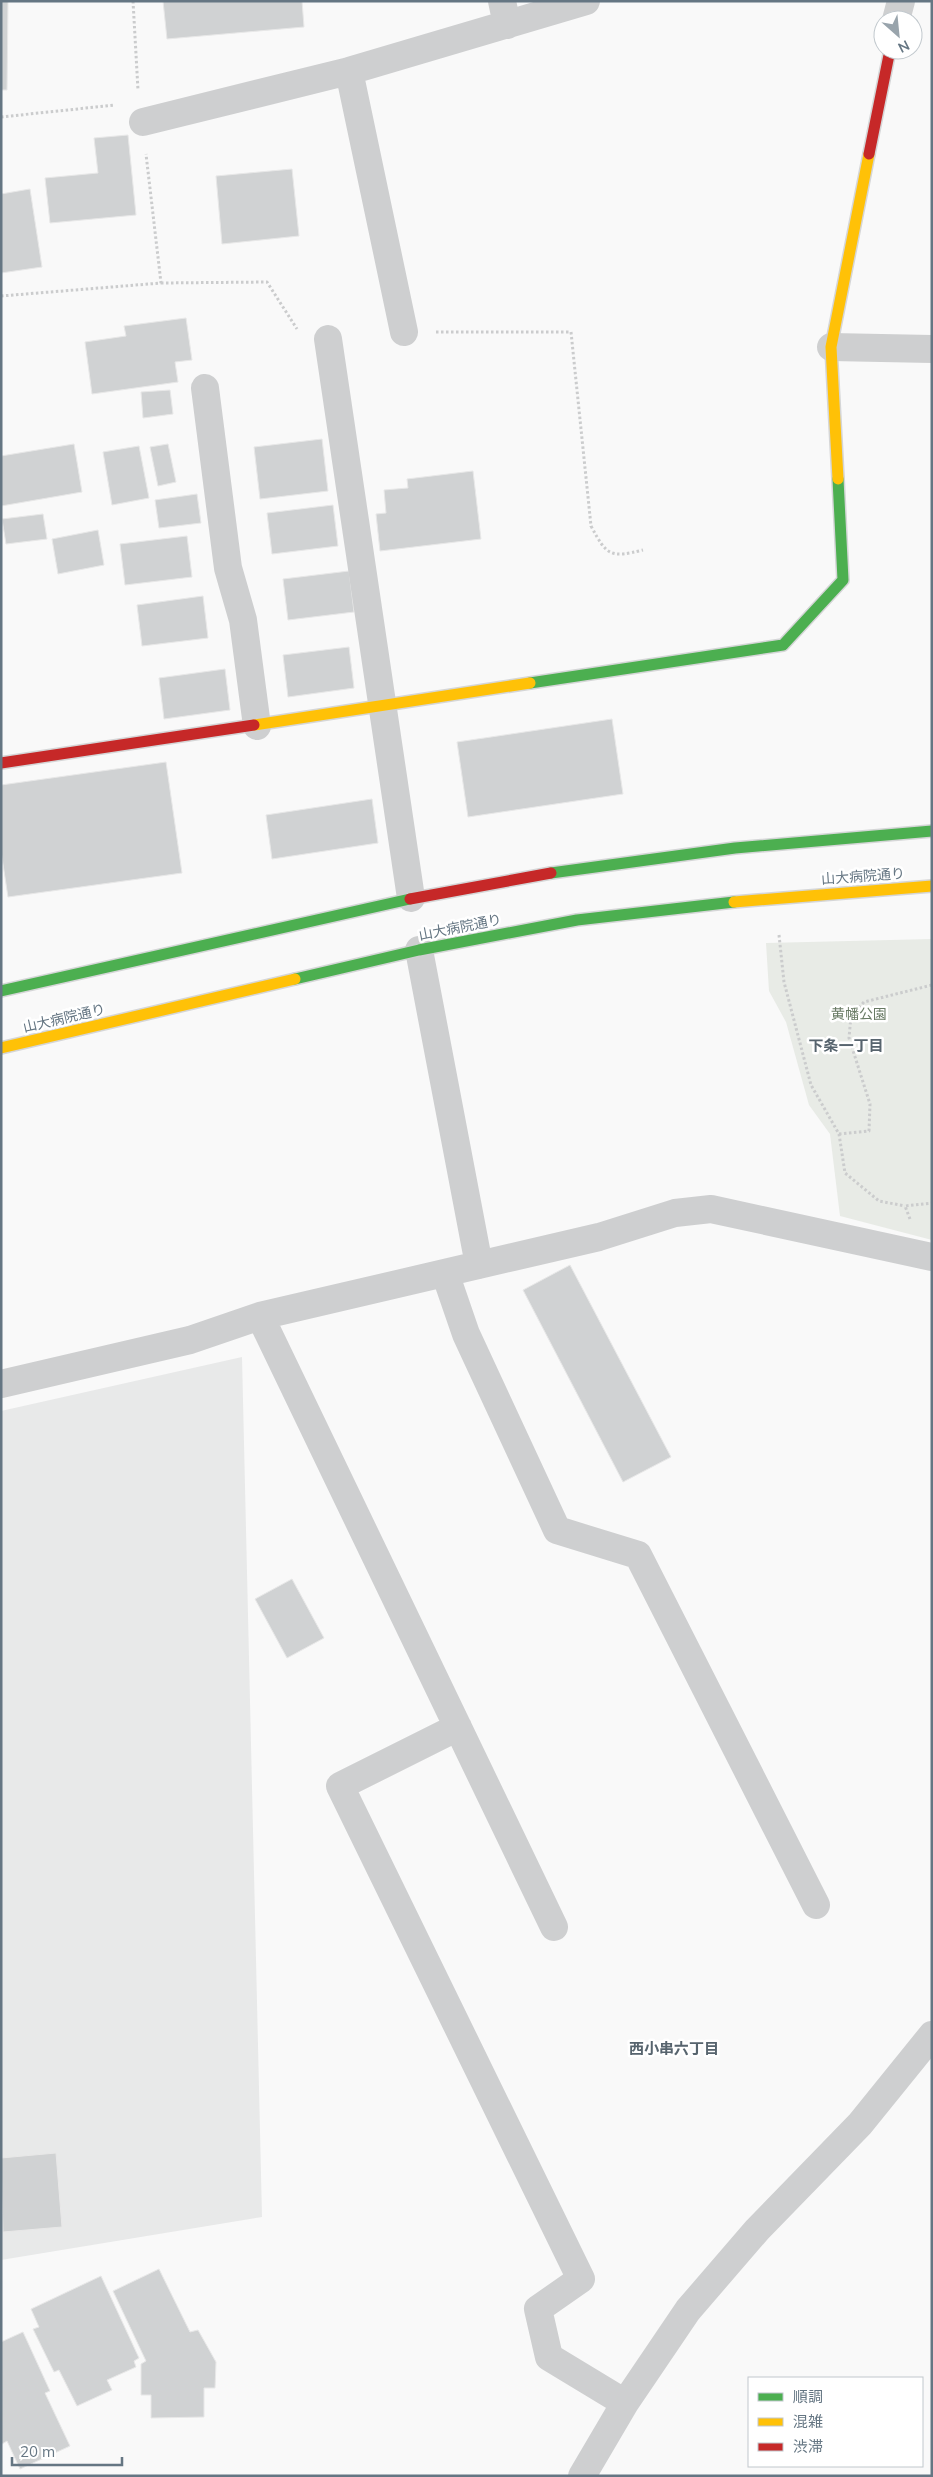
<svg xmlns="http://www.w3.org/2000/svg" width="933" height="2477" viewBox="0 0 933 2477" font-family="Mulish,'Noto Sans JP',sans-serif">
<style>
.built{fill:#e8e9e9}
.green{fill:#e8ebe6}
.building{fill:#d0d2d3;stroke:#e8e8e8}
.lines{fill:none;stroke-linecap:round;stroke-linejoin:round}
.fast-casing{stroke:#d5d6d7;stroke-width:14}
.slow-casing{stroke:#d5d6d7;stroke-width:14}
.jam-casing{stroke:#d5d6d7;stroke-width:14}
.path{stroke:#cbcccd;stroke-width:3;stroke-dasharray:2.5 2.5;stroke-linecap:butt}
.street{stroke:#cecfd0;stroke-width:28}
.fast{stroke:#4caf50;stroke-width:11}
.slow{stroke:#ffc107;stroke-width:11}
.jam{stroke:#c62828;stroke-width:11}
.labels{text-anchor:middle;stroke-width:5;stroke-linejoin:round;paint-order:stroke}
.street-label{font-size:14px;fill:#657683;stroke:#fff}
.park-label{font-size:14px;fill:#687a64;stroke:#fff}
.neighbourhood-label{font-size:15px;font-weight:bold;fill:#57646e;stroke:#fff}
</style>
<rect width="100%" height="100%" fill="#f9f9f9"/>
<path class="built" d="M242,1357L262,2217L1,2260V1411Z"/>
<path class="green" d="M932,939V1240L840,1216L830,1134L809,1105L786,1022L769,991L766,943Z"/>
<path class="building" d="M1,1H8L7,90H1Z
M163,1H302L304,27L167,39Z
M128,135L136,215L50,223L45,178L98,173L94,138Z
M292,169L299,236L222,244L216,176Z
M30,189L42,267L1,273V194Z
M186,318L192,360L175,362L178,382L92,394L85,342L126,336L124,326Z
M170,390L173,414L143,418L141,392Z
M322,439L328,491L260,499L254,447Z
M74,444L82,492L1,506V456Z
M168,444L176,482L158,486L150,447Z
M139,446L149,498L112,505L103,452Z
M473,471L481,539L380,551L376,514L386,513L384,490L408,488L407,479Z
M197,494L201,523L159,528L155,500Z
M333,505L338,546L272,554L267,513Z
M43,514L47,539L6,544L2,519Z
M98,530L104,565L58,574L52,539Z
M187,536L192,577L125,585L120,544Z
M349,571L354,612L288,620L283,579Z
M203,596L208,638L142,646L137,605Z
M349,647L354,688L288,697L283,655Z
M225,669L230,710L164,719L159,678Z
M612,719L623,794L468,817L457,742Z
M166,762L182,873L8,897L1,851V785Z
M372,799L378,843L272,859L266,815Z
M570,1265L671,1457L623,1482L523,1290Z
M292,1579L324,1638L287,1658L255,1599Z
M56,2153L62,2227L3,2232L1,2158Z
M159,2269L190,2332L198,2330L216,2362L215,2388H204V2417L151,2418V2395H141V2364L146,2361L113,2291Z
M101,2276L139,2358L134,2361L136,2367L107,2380L112,2390L77,2406L59,2370L54,2372L33,2329L39,2327L31,2309Z
M23,2332L50,2391L45,2393L70,2446L20,2469L7,2441L2,2444L1,2442V2342Z"/>
<g class="lines">
<g class="fast-casing">
<path id="fast" d="M530,683L783,645L843,580L838,479
M551,873L735,848L932,831
M295,979L419,950L577,920L734,902
M1,991L410,899"/>
</g>
<g class="slow-casing">
<path id="slow" d="M838,479L831,347L869,154
M254,725L530,683
M734,902L932,886
M1,1048L295,979"/>
</g>
<g class="jam-casing">
<path id="jam" d="M869,154L890,50
M1,763L254,725
M410,899L551,873"/>
</g>
<path class="path" d="M133,1L138,90
M1,117L115,105
M161,283L267,282L297,329
M1,296L161,283L146,154
M436,332H571L591,526C607,556 610,558 643,550
M779,935L784,982L811,1085L839,1134L845,1173L879,1201L905,1206
M839,1134L869,1131L870,1104L849,1038L851,1016L864,1002L932,985
M910,1219L905,1206L932,1203"/>
<path class="street" d="M502,1L507,25
M896,20L901,1
M349,71L404,332
M143,122L349,71L586,1
M328,339L411,898
M831,347L932,349
M205,388L228,568L243,620L257,726
M419,950L479,1265
M445,1273L466,1334L557,1530L638,1555L816,1905
M260,1316L554,1927
M1,1384L190,1340L260,1316L599,1237L675,1213L711,1209L932,1257
M458,1727L340,1786L581,2279L538,2309L549,2357L625,2403
M582,2476L625,2403L688,2310L757,2230L860,2124L932,2035"/>
<use href="#fast" class="fast"/>
<use href="#slow" class="slow"/>
<use href="#jam" class="jam"/>
</g>
<g class="labels">
<g class="street-label">
<text transform="translate(863 876) rotate(-4)" y="5">山大病院通り</text>
<text transform="translate(460 927) rotate(-11)" y="5">山大病院通り</text>
<text transform="translate(64 1018) rotate(-13)" y="5">山大病院通り</text>
</g>
<g class="park-label">
<text x="859" y="1019">黄幡公園</text>
</g>
<g class="neighbourhood-label">
<text x="846" y="1051">下条一丁目</text>
<text x="674" y="2054">西小串六丁目</text>
</g>
</g>
<rect width="933" height="2477" fill="none" stroke="#657683" stroke-width="5"/>
<rect x="748" y="2377" width="175" height="90" fill="#ffffff" stroke="#c1c8cd"/>
<rect x="758" y="2393" width="25" height="8" fill="#4caf50" stroke="#c1c8cd"/>
<text x="793" y="2402" font-size="15" fill="#657683">順調</text>
<rect x="758" y="2418" width="25" height="8" fill="#ffc107" stroke="#c1c8cd"/>
<text x="793" y="2427" font-size="15" fill="#657683">混雑</text>
<rect x="758" y="2443" width="25" height="8" fill="#c62828" stroke="#c1c8cd"/>
<text x="793" y="2452" font-size="15" fill="#657683">渋滞</text>
<g transform="translate(898 35) rotate(153)"><circle r="24" fill="#ffffff" stroke="#c1c8cd"/>
<path d="M0-4L9 19L0 12L-9 19Z" fill="#99a4ac"/>
<text y="-8" font-size="14" font-weight="bold" text-anchor="middle" fill="#657683">N</text>
</g>
<path d="M12 2457v8h110v-8" fill="none" stroke="#657683" stroke-width="2.5"/>
<text x="20" y="2457" font-size="15" fill="#657683" stroke="#ffffff" stroke-width="4" paint-order="stroke">20 m</text>
</svg>
